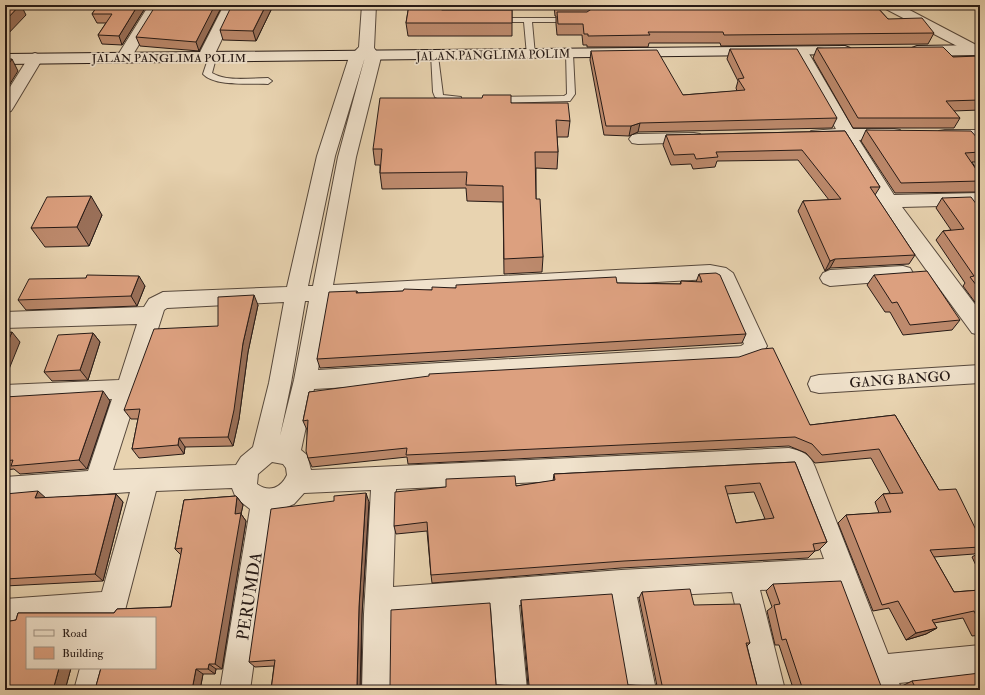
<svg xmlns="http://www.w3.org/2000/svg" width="985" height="695" viewBox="0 0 985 695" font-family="'IM FELL Double Pica',serif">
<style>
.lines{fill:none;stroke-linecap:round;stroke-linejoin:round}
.service-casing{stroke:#56483c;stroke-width:2}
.minor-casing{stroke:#56483c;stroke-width:2}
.secondary-casing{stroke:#261a16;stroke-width:2}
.service{fill:#f0e2cc;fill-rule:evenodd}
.minor{fill:#f0e2cc;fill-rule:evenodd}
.secondary{fill:#f0e2cc;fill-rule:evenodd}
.wall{fill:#bd8a6d;stroke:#261a16;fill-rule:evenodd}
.shaded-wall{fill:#9a7059;stroke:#261a16}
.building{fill:#dca07f;stroke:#261a16;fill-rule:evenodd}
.labels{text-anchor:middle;stroke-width:3.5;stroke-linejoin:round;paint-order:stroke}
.far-street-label{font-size:12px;fill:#261a16;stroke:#f0e2cc}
.street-label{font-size:14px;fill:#261a16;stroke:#f0e2cc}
.near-street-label{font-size:17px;fill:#261a16;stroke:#f0e2cc}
</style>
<rect width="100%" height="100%" fill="#e8d3b0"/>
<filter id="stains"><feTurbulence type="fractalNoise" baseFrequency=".005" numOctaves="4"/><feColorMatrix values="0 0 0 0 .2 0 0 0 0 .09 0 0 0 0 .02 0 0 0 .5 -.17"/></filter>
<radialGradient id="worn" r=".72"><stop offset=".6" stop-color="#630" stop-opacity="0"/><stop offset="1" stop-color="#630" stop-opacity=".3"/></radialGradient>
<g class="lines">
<g class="service-casing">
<path id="service" d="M493,18H572L576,20L572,22H532L535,55L531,57L527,55L524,22H496L492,20Z
M566,52H569L573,54L575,94L570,101L495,103L491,100L495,97L564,96L567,94Z
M431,54H437L438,56L443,95L461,97V101L446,102L435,97L433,92Z
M209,56H215L216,58L212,73C227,82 250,78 268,78L272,81L268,84C251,83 215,87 203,74Z"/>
</g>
<g class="minor-casing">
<path id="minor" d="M149,5H163L129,61H119L116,58Z
M224,5H238L213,58L210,61H200L197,58Z
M362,5H376L374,48L381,57L356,157L333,285L710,265L726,268L733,273L767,346C760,359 748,363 734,365L314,389L301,450L307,455L311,470L789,448C802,451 810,454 815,467L888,654L980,645V675L899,683L902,690H872L834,586L760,590L785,690H755L732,592L637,597L656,690H626L610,599L519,605L527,690H497L491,608L392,615V690H362L364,614L371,490L304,493L294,504L275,512L250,690H220L250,509L236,498L232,488L156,491L123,618H27V625L5,627V599L102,592L130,492L5,501V477L88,471L112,399L5,405V385L119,380L137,324L5,328V312L144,307L149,299L163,292L287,287L317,156L349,57L359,47ZM365,57L338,157L313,286H308L335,156ZM710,279L718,283L744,344L741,346L318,370L330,300ZM305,301H309L294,380L280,436L291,383ZM284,302L269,383L253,447L241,457L236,465L113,470L164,310L167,308ZM272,462L283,464L286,468L287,475C281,488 269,493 257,484L258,474ZM789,470L793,474L824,559L621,570L393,587L396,489Z
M882,5H900L980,47V58L884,8Z
M800,47L805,49L808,52L853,129H894L900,130L903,134L900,138L859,140L894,195L980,193V205L902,207L980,311V335L972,333C926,270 880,208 842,140L811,139L808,135L811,131L836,129L792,52L795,49Z
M35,53L40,55L43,58L13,108L11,111L5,113V95L30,55Z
M945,130H980V140L939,139L936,135L939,131Z
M694,133L700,134L703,138L700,142L638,144L632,143L629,139L632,135L638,134Z
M903,266L910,268L913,273L910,278L903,280L830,286L823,283L820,278L823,273L830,270Z
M980,365V383L819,393L811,391L808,384L811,377L819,375Z
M80,668H110L104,690H74Z"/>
</g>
<g class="secondary-casing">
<path id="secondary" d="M980,45V55L917,56L912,54L909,51L912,48L917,46Z
M845,46L850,48L853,51L850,54L5,64V54Z"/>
</g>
<use href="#service" class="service"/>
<use href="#minor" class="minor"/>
<use href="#secondary" class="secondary"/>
</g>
<path class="wall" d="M95,5H147L122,45L102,44L98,35L106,23H97L92,14L96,8Z
M319,5H359V6Z
M409,5H512V36H408L406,23Z
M554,5H875L888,19L934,33L928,44L721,46L720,43H649L648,47H587V45H583L582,35H557L556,24V16H555Z
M221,8L199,51L140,46L136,37Z
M271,10L256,41L223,40L220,30Z
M817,48L953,57H980V110L953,111L960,118L954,128H853L813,58Z
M730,49L837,118L832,128L638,132L629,136L604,135L590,60L591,51L683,95L737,91L736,88L738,81L727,59Z
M511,103L570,121L568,137H557L558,152L557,169L536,168V199L543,257L542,272L504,274L503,202L467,201L466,188L382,189L380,173V165H375L373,149Z
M866,130L980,141V162H972L980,175V187L977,192L895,193L861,141Z
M845,131L880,187L875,195L915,255L909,264L830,268L825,271L798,211L803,201L829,200L798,160L717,161L715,167L693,169L691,164L671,165L663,145L666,135Z
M942,198L980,209V309L963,286L965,283L936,240L943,231L951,230L936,208Z
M102,215L89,246L45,247L31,228Z
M699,274L746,334L742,343L320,368L317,359L357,291L358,293L432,290L456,288L617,283L680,284L681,281L696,282Z
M874,275L960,320L952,330L903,335L890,312H885L867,285Z
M86,278L145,286L137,306L26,310L18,300Z
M258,305L248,352L239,419L233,446L185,447L184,454L139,458L132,449L138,419H131L124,410L218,326Z
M93,333L100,342L88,380L52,381L44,372Z
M309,392L810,425L895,415L939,490L980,538V550L974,554L934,557L954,592L980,590V635L972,636L963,618L934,623L937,628L926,634L906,640L889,608L873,611L838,523L846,515L879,513L875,502L883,494L890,493L871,458L815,463L806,453L789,446L408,464L407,457L312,467L308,458L307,430L303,421Z
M5,397L110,401L87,469L20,474L14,469L5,470Z
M795,462L827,542L819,550L815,551L808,558L621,568L432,583L431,575L427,531L396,534L394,526L516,486L553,481L554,474ZM754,492L765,519L736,523L727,494Z
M5,494L45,498L116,494L123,502L103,581L5,586Z
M236,496L237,497L243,505L241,514L246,521L222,669H216L215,674H203L200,690H90L91,687L96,686L101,668H155V618H27V668H75H71L65,690H5V622L16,620L18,613H114L117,609L171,607L181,555L175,549L184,500Z
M369,502L362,614L361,687L496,685L528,686L521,606V600L628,685L657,686L639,598L642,592L694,605L750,643L747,646L758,690H271L274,666L255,667L249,662Z
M980,552V574L972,557Z
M773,584L881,686H902L912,681L980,690L793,688L779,645H775L767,611L772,607L766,591Z"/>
<path class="shaded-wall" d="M20,5H21L26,15L5,37V21Z
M138,5H147L122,45L119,36Z
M213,5H220L221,8L199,51L196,42Z
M266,5H269L271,10L256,41L253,31Z
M12,59L18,71L5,92V69Z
M640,123L638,132L629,136L631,126Z
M91,196L102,215L89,246L77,227Z
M835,259L830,268L825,271L830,261Z
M139,276L145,286L137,306L131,296Z
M254,295L258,305L248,352L239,419L233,446L228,437L243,343Z
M12,332L20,342L5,379V348Z
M93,333L100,342L88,380L80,370Z
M103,391L110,401L87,469L79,460Z
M179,438L185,447L184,454L178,445Z
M38,491L47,499L35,498Z
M366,493L369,502L362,614L360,690L357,685L359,607Z
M116,494L123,502L103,581L95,574Z
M237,497L243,505L241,514L246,521L222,669L215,664Z
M937,628L926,634L906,640L916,633Z
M209,664L216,669L215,674L208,669Z
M59,668H71L65,690H53Z
M196,669L203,674L200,690H192Z"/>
<path class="building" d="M5,5H20L5,21Z
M98,5H138L119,36L98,35L112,14H92Z
M156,5H215L196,42L136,37Z
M232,5H266L253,31L220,30Z
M409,5H438L437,7L442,10H512V23H406Z
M556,5H875L888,19L922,18L934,33L724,35L723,32H648L650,35L588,36V34H584L583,24H558L557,12H587L593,8L587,5Z
M943,47L953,57L979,56L980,57V100L946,101L960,118H858L817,48Z
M730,49H797L837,118L640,123L631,126H606L591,51L657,50L683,95L745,90L738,79L744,78Z
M5,59H12L5,69Z
M483,95H511V103H568L570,121L556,120L558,152H535L536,199H540L543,257L504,259L503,186L466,185L467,172L380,173L382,149H373L380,98H482Z
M866,130L971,131L980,141V152L965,153L980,175V181L901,183Z
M845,131L880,187H870L915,255L835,259L830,261L803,201L841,199L802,150L716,152L718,157L696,159L694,154L674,155L666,135Z
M91,196L77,227L31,228L47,197Z
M971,197L980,209V290L970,277L974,276L943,231L964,229L942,198Z
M927,271L960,320L910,325L897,302L892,303L874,275Z
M716,273L720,275L746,334L317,359L329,292L357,291L356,293L403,291L404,289L432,290V287L456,288V285L616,277L617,283L681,284V281L702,282L699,274Z
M87,275L139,276L131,296L18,300L29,279L86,278Z
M254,295L243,343L234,410L228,437L179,438L178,445L132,449L140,409L124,410L154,329L218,326V297Z
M12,332L5,348V333Z
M93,333L80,370L44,372L58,335Z
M773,348L810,425L895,415L939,490L956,489L980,538V547L930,550L954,592L980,590V623L974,611L932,620L937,628L916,633L898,601L882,605L846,515L891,512L883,494L903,493L879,449L822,455L812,444L795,437L406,455L407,448L308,458L306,451L308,420L303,421L309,392L429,376V374L739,357L762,349Z
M103,391L79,460L11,466L13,460L5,461V397Z
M795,462L827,542L813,544L815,551L624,561L431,575L427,522L394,526L395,492L446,487V479L515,476L516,486L555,480L554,474ZM760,483L774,518L736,523L725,486Z
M38,491L35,498L116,494L95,574L5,579V494Z
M366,493L359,607L357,685L359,687L390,686L391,610L490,603L496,685L528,687L529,685L521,600L612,594L628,685L660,687L662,685L642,592L690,589L694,605L740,604L750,643H746L758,690H271L275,660L249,662L271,509L334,501V496Z
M236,496L237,497L235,514L241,513L215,664H209L208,669H196L192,690H90L91,687L96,686L101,668H155V618H27V668H59L53,690H5V622L16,620L18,613H114L117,609L171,607L182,548L175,549L184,500Z
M841,581L881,686L913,687L914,685L912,681L980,673V690H765L802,687L786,639L782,640L774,605L780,604L773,584Z"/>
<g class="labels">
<g class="far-street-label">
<text transform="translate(493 55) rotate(-1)" y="4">JALAN PANGLIMA POLIM</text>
<text x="169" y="62">JALAN PANGLIMA POLIM</text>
</g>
<g class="street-label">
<text transform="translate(900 379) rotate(-4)" y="5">GANG BANGO</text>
</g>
<g class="near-street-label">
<text transform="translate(249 596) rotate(-81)" y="6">PERUMDA</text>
</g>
</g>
<rect width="985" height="695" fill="none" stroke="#e8d3b0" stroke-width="20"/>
<rect x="6" y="6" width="973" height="683" fill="none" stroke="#261a16" stroke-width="2"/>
<rect x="10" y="10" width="965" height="675" fill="none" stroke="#261a16"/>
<rect x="26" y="617" width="130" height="52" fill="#f0e2cc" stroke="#9f9283"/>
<rect x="34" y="630" width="20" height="6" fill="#f0e2cc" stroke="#9f9283"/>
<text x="62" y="637" font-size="12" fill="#261a16">Road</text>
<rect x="34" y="647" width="20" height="12" fill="#dca07f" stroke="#9f9283"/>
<text x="62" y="657" font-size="12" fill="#261a16">Building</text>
<rect width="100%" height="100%" filter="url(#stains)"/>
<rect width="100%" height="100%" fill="url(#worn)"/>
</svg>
